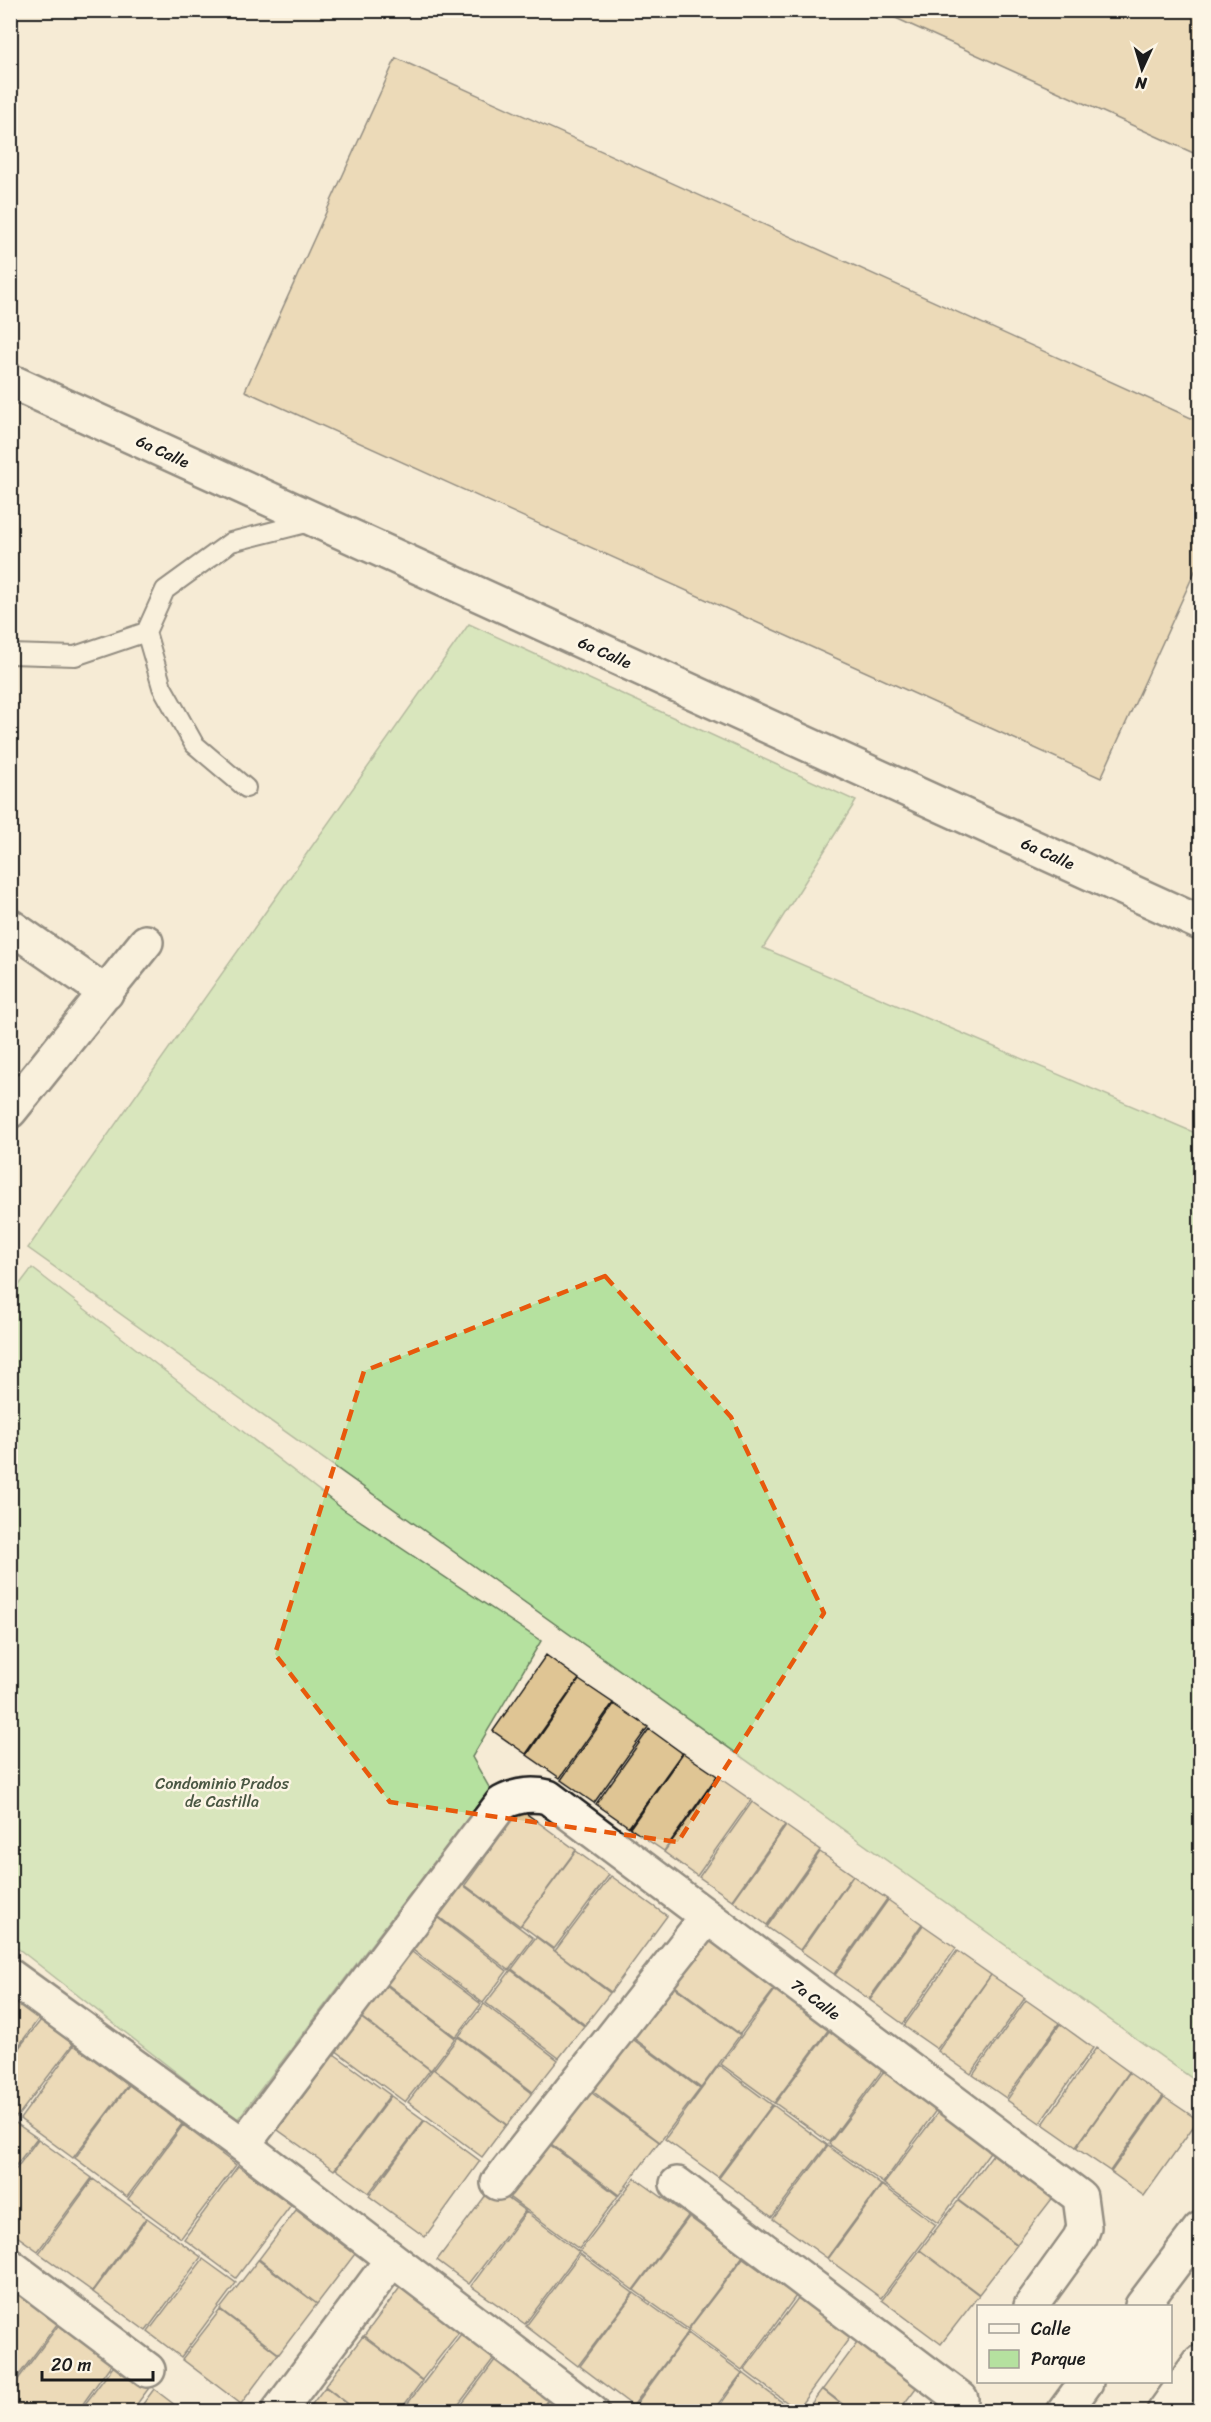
<svg xmlns="http://www.w3.org/2000/svg" width="1211" height="2422" viewBox="0 0 1211 2422" font-family="Sriracha,sans-serif">
<style>
.green{fill:#b5e19f;stroke:#687e5e;stroke-width:1.5}
.building{fill:#dfc594;stroke:#1c1c1c;stroke-width:1.5}
.lines{fill:none;stroke-linecap:round;stroke-linejoin:round}
.lane-casing{stroke:#1c1c1c;stroke-width:22}
.street-casing{stroke:#1c1c1c;stroke-width:38}
.secondary-casing{stroke:#1c1c1c;stroke-width:38}
.lane{stroke:#fcf5e5;stroke-width:18}
.street{stroke:#fcf5e5;stroke-width:33}
.secondary{stroke:#fcf5e5;stroke-width:33}
.marked{fill:none;stroke:#e8590c;stroke-width:4.5;stroke-dasharray:12 8;stroke-linejoin:round}
.labels{text-anchor:middle;stroke-width:5;stroke-linejoin:round;paint-order:stroke}
.street-label{font-size:16px;fill:#1c1c1c;stroke:#fcf5e5}
.park-label{font-size:16px;fill:#4a5743;stroke:#fcf5e5}
</style>
<rect width="100%" height="100%" fill="#f6ebd5"/>
<filter id="ink" filterUnits="userSpaceOnUse"><feTurbulence type="fractalNoise" baseFrequency=".0167" numOctaves="2"/><feDisplacementMap in="SourceGraphic" scale="12" xChannelSelector="R" yChannelSelector="G"/><feConvolveMatrix kernelMatrix="1 2 1 2 8 2 1 2 1" color-interpolation-filters="sRGB"/></filter>
<g filter="url(#ink)">
<path class="green" d="M469,624L856,801L763,948L1200,1135V2084L28,1248Z
M32,1268L344,1510L541,1641L472,1757L490,1789L237,2120L11,1943L10,1297Z"/>
<path class="building" d="M878,10H1200V156Z
M396,58L1200,422V560L1101,778L245,391Z
M546,1655L579,1679L526,1754L493,1731Z
M579,1680L613,1703L560,1778L527,1755Z
M614,1704L648,1727L594,1803L561,1780Z
M649,1729L682,1753L629,1827L596,1804Z
M683,1753L717,1776L664,1851L630,1828Z
M718,1777L751,1800L697,1876L664,1852Z
M752,1802L785,1825L732,1900L699,1877Z
M520,1809L576,1850L520,1926L465,1885Z
M786,1826L820,1850L767,1925L733,1901Z
M576,1851L609,1875L554,1949L521,1925Z
M820,1852L853,1875L800,1950L767,1927Z
M611,1876L667,1916L611,1992L555,1951Z
M853,1876L887,1899L834,1974L801,1951Z
M459,1882L533,1938L509,1970L435,1914Z
M888,1900L922,1924L869,1999L835,1975Z
M434,1915L507,1971L483,2003L409,1947Z
M923,1925L956,1948L903,2024L870,2000Z
M706,1927L780,1982L740,2034L667,1980Z
M536,1937L610,1993L585,2025L512,1969Z
M408,1949L481,2004L456,2037L383,1981Z
M957,1951L991,1975L937,2049L904,2026Z
M511,1970L584,2026L559,2058L486,2003Z
M991,1975L1025,1998L971,2074L938,2051Z
M666,1981L740,2035L701,2088L627,2033Z
M382,1982L455,2038L431,2070L357,2014Z
M775,1990L829,2029L774,2103L721,2064Z
M10,1991L42,2014L18,2047L10,2042Z
M1026,2000L1059,2023L1006,2098L973,2075Z
M484,2004L558,2060L533,2092L459,2036Z
M356,2014L430,2070L405,2102L331,2047Z
M41,2020L73,2044L17,2117L10,2112V2059Z
M1060,2024L1093,2048L1040,2123L1007,2100Z
M830,2030L883,2069L829,2142L775,2103Z
M627,2035L700,2089L660,2142L587,2087Z
M458,2037L532,2093L507,2125L434,2069Z
M74,2045L128,2085L73,2158L20,2119Z
M1096,2048L1129,2072L1076,2147L1043,2124Z
M334,2054L390,2095L334,2170L278,2130Z
M719,2065L772,2105L718,2177L665,2139Z
M433,2069L506,2125L482,2157L408,2102Z
M884,2071L937,2109L883,2183L829,2144Z
M1129,2073L1163,2096L1110,2171L1076,2148Z
M129,2085L182,2124L127,2197L75,2158Z
M585,2088L659,2142L619,2195L546,2140Z
M391,2096L424,2120L369,2193L336,2169Z
M1164,2097L1198,2120L1144,2196L1111,2172Z
M773,2105L827,2145L772,2217L719,2178Z
M939,2111L992,2149L938,2223L884,2184Z
M10,2119L37,2138L10,2173Z
M425,2120L480,2161L425,2237L369,2196Z
M183,2125L236,2165L181,2238L128,2199Z
M38,2139L92,2178L38,2251L10,2231V2177Z
M545,2141L618,2196L579,2249L505,2194Z
M828,2146L881,2185L827,2258L773,2219Z
M996,2150L1055,2195L1017,2244L958,2200Z
M238,2166L291,2205L236,2278L184,2239Z
M635,2178L688,2216L633,2290L580,2251Z
M93,2179L146,2218L92,2291L39,2253Z
M882,2185L936,2225L881,2298L828,2259Z
M492,2187L525,2211L469,2284L437,2260Z
M958,2201L1017,2245L979,2294L920,2250Z
M296,2210L355,2254L317,2304L259,2259Z
M526,2212L579,2252L525,2324L471,2286Z
M689,2217L743,2256L688,2329L634,2290Z
M147,2218L201,2257L146,2331L93,2292Z
M920,2250L979,2295L941,2344L882,2300Z
M580,2254L633,2293L578,2366L526,2326Z
M743,2258L796,2296L742,2370L688,2330Z
M203,2259L236,2283L181,2357L148,2332Z
M258,2260L317,2304L279,2354L220,2309Z
M401,2286L460,2331L422,2380L364,2336Z
M10,2287L58,2323L10,2387Z
M634,2293L688,2332L633,2406L580,2366Z
M798,2298L851,2336L797,2410L744,2370Z
M220,2310L278,2354L241,2404L182,2359Z
M60,2323L113,2362L77,2412H27L10,2399V2390Z
M688,2333L742,2373L712,2412H640L634,2407Z
M461,2334L494,2358L453,2412H411L405,2407Z
M363,2336L422,2381L399,2412H359L325,2386Z
M860,2339L919,2384L898,2412H853L823,2389Z
M495,2360L548,2399L539,2412H456Z
M116,2363L149,2388L131,2412H79Z
M743,2373L795,2412H715Z
M325,2387L358,2412H306Z
M154,2389L184,2412H137Z
M822,2389L851,2412H805Z
M549,2399L566,2412H540Z"/>
<g class="lines">
<g class="lane-casing">
<path id="lane" d="M10,654L75,656L146,632
M246,788L194,744L162,687L146,632L165,590L231,542L314,521"/>
</g>
<g class="street-casing">
<path id="street" d="M10,926L106,993
M10,1111L146,942
M10,1976L243,2145L592,2412
M243,2145L502,1803C517,1795 531,1793 548,1797L1080,2197L1084,2227L1080,2238L1031,2306
M498,2183L707,1917
M677,2184L961,2399
M10,2266L148,2370
M278,2412L391,2261"/>
</g>
<g class="secondary-casing">
<path id="secondary" d="M10,381L1200,923
M1142,2306L1200,2229
M1064,2412L1086,2382
M1164,2412L1200,2362"/>
</g>
<use href="#lane" class="lane"/>
<use href="#street" class="street"/>
<use href="#secondary" class="secondary"/>
</g>
</g>
<path d="M0 0H1211V2422H0ZM605,1276L731,1417L824,1613L678,1842L390,1802L275,1654L364,1371Z" fill="#f6ebd5" fill-opacity=".55" fill-rule="evenodd"/>
<path class="marked" d="M605,1276L731,1417L824,1613L678,1842L390,1802L275,1654L364,1371Z"/>
<g class="labels">
<g class="street-label">
<text transform="translate(163 451) rotate(25)" y="6">6a Calle</text>
<text transform="translate(605 652) rotate(24)" y="6">6a Calle</text>
<text transform="translate(1048 853) rotate(24)" y="6">6a Calle</text>
<text transform="translate(816 1999) rotate(37)" y="6">7a Calle</text>
</g>
<g class="park-label">
<text x="222" y="1789">Condominio Prados<tspan x="222" dy="18">de Castilla</tspan></text>
</g>
</g>
<rect width="1211" height="2422" fill="none" stroke="#fcf5e5" stroke-width="36"/>
<rect x="18" y="18" width="1175" height="2386" fill="none" stroke="#1c1c1c" stroke-width="2" filter="url(#ink)"/>
<rect x="977" y="2305" width="195" height="78" fill="#fcf5e5" stroke="#a29e95" stroke-width="1.5"/>
<rect x="989" y="2324" width="30" height="9" fill="#fcf5e5" stroke="#a29e95" stroke-width="1.5"/>
<text x="1031" y="2335" font-size="18" fill="#1c1c1c">Calle</text>
<rect x="989" y="2350" width="30" height="18" fill="#b5e19f" stroke="#a29e95" stroke-width="1.5"/>
<text x="1031" y="2365" font-size="18" fill="#1c1c1c">Parque</text>
<g transform="translate(1142 69) rotate(184)" stroke="#fcf5e5" stroke-width="4.5" paint-order="stroke">
<path d="M0-4.5L10 22L0 15L-10 22Z" fill="#1c1c1c"/>
<text y="-9" font-size="16" font-weight="bold" text-anchor="middle" fill="#1c1c1c">N</text>
</g>
<path d="M42 2371v9h111v-9" fill="none" stroke="#1c1c1c" stroke-width="3"/>
<text x="51" y="2371" font-size="18" fill="#1c1c1c" stroke="#fcf5e5" stroke-width="4.5" paint-order="stroke">20 m</text>
</svg>
